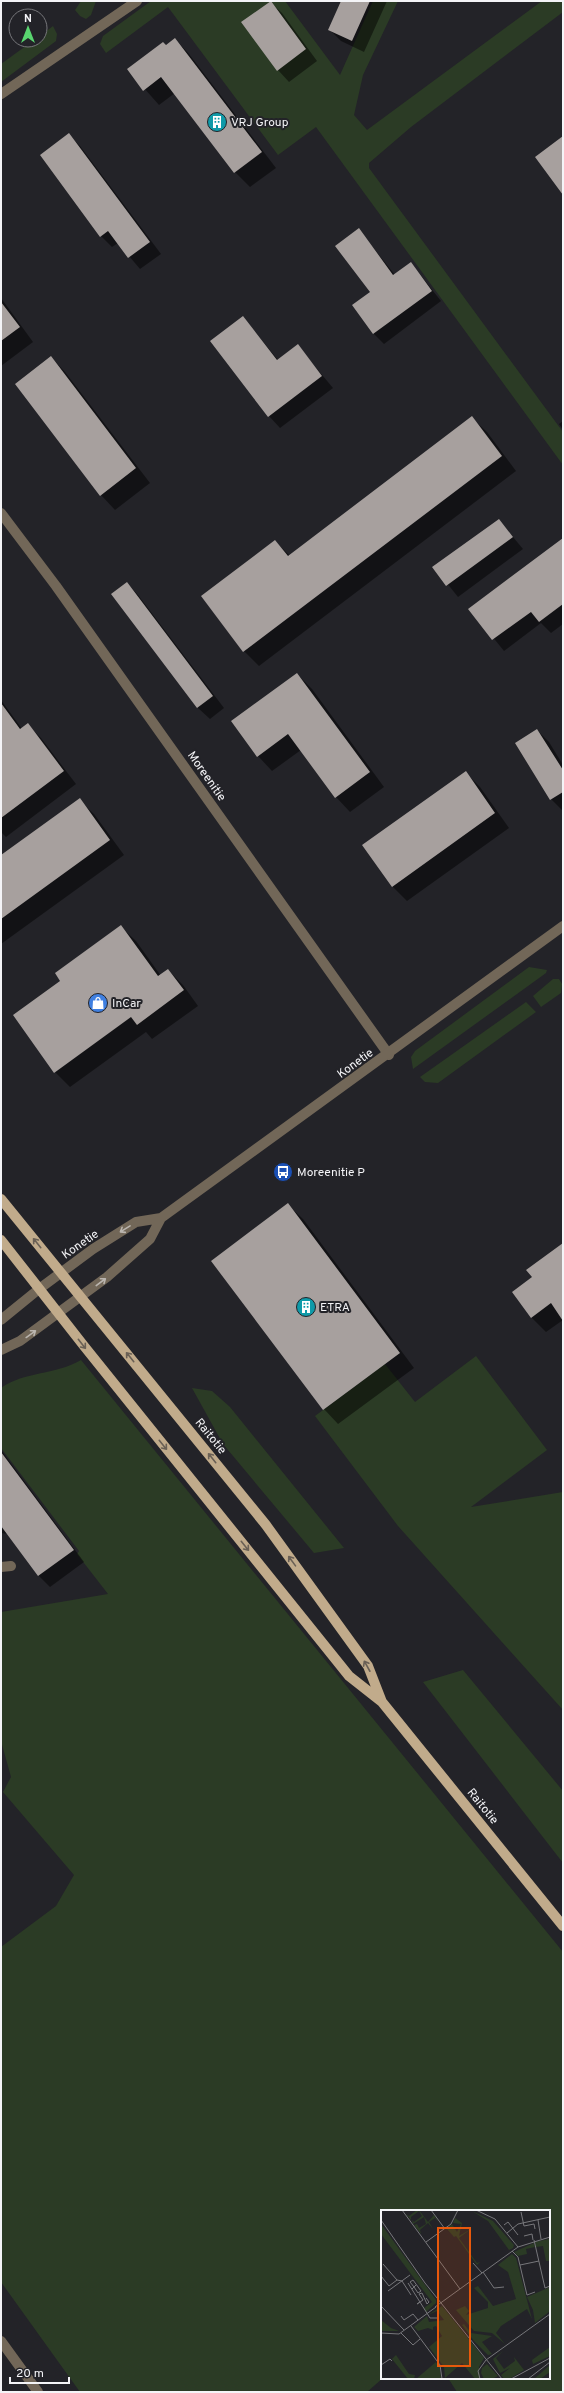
<svg xmlns="http://www.w3.org/2000/svg" width="564" height="2393" viewBox="0 0 564 2393" font-family="Overpass,sans-serif">
<style>
.green{fill:#2b3b25}
.shadow{fill:#0007}
.building{fill:#a7a09e}
.lines{fill:none;stroke-linecap:round;stroke-linejoin:round}
.service{stroke:#726758;stroke-width:10}
.minor{stroke:#726758;stroke-width:10}
.tertiary{stroke:#726758;stroke-width:10}
.primary{stroke:#c1ab8b;stroke-width:10}
.oneway{stroke:#bab5af}
.oneway2{stroke:#6a6055}
.labels{text-anchor:middle;stroke-width:4;stroke-linejoin:round;paint-order:stroke}
.poi-label{font-size:12px;fill:#f4f4f7;stroke:#232328;text-anchor:start}
.street-label{font-size:12px;fill:#f4f4f7;stroke:#232328}
.inset-road{fill:none;stroke:#77777b;stroke-width:1}
.view{fill:#e8590c;fill-opacity:0.15;stroke:#e8590c;stroke-width:2}
.inset-edge{fill:none;stroke:#f4f4f7;stroke-width:2}
</style>
<rect width="100%" height="100%" fill="#232328"/>
<path class="green" d="M81,1H96L91,15L86,19L80,16L75,10Z
M151,1H285L340,75L373,1H398L363,75L354,115L367,130L542,1H563V12L411,127L369,163V168L563,432V465L316,127L278,155L168,7L106,53L100,44L103,36Z
M53,26L57,34L56,41L1,82V64L34,40H40V36Z
M529,967L547,970L546,973L413,1069L411,1057L415,1051Z
M553,979H559L562,984L561,993L541,1007L533,996Z
M526,1002L536,1012L438,1083L425,1082L420,1077Z
M476,1356L547,1450L471,1507L563,1492V1710L398,1526L315,1416L385,1364L415,1402Z
M81,1360L563,1952V2392H457L448,2378H549V2211H382L383,2378L367,2392H80L1,2282V1947L56,1906L74,1875L3,1792L11,1777L1,1741V1612L108,1594L77,1554L79,1551L1,1448V1388C25,1371 56,1375 81,1360Z
M192,1388L212,1391L230,1407L344,1548L314,1553L223,1444Z
M463,1670L563,1791V1863L423,1682Z"/>
<path class="shadow" d="M343,1H387L364,52L341,41L330,30Z
M270,2L282,13L317,61L289,82L278,70Z
M175,39L189,54L276,168L250,187L235,172L175,93L159,105L128,70Z
M69,135L80,146L161,254L140,269L118,243L112,247L101,236L41,156Z
M359,230L395,275L411,263L441,301L384,344L373,333L371,293Z
M1,298L33,342L1,366Z
M243,317L278,360L298,346L333,388L280,428L269,416Z
M51,357L65,372L150,483L115,510L101,495Z
M472,418L487,432L516,471L259,666L244,651L202,596L275,541L290,556Z
M563,421V430L559,424Z
M499,520L523,549L458,597L434,567Z
M563,549V624L551,633L541,623L504,651L470,609Z
M127,583L138,595L224,708L210,719L198,708L112,594Z
M297,674L312,689L384,787L350,812L336,797L301,750L272,771L258,756Z
M1,700L22,729L28,725L41,738L76,784L6,837L1,832Z
M537,730L549,742L563,765V811L551,799L516,743Z
M466,773L480,787L509,828L407,901L392,886Z
M79,800L94,814L124,855L1,944V856Z
M121,927L136,941L161,976L168,970L183,985L198,1006L152,1039L146,1032L70,1087L55,1072Z
M288,1205L303,1219L414,1368L338,1424L324,1409Z
M563,1244V1320L546,1332L531,1317L533,1277Z
M1,1450L84,1562L50,1587L39,1576L8,1534L1,1533Z"/>
<path class="building" d="M271,1L306,49L277,71L241,22Z
M341,1H370L352,41L328,30Z
M175,38L262,152L234,173L161,77L143,91L127,69L163,42L166,45Z
M69,133L150,242L128,258L108,231L100,237L40,155Z
M563,136V195L535,157Z
M359,228L393,275L411,262L432,291L373,334L352,305L370,292L335,246Z
M1,302L20,327L1,341Z
M243,316L277,360L298,344L322,376L268,417L210,341Z
M51,356L136,468L100,496L15,384Z
M472,416L502,456L243,652L201,596L275,540L288,556Z
M499,519L513,537L446,586L432,567Z
M563,538V604L539,622L531,612L492,640L468,609Z
M127,582L213,696L197,708L111,594Z
M297,673L370,772L335,798L288,734L257,757L231,721Z
M1,703L20,729L28,723L64,771L1,818Z
M537,729L563,770V792L550,800L515,743Z
M466,771L495,813L392,887L362,845Z
M80,798L110,840L1,919V855Z
M121,925L158,976L168,969L184,990L137,1025L131,1017L54,1073L13,1015L60,981L55,973Z
M288,1203L400,1353L323,1410L211,1261Z
M563,1243V1321L551,1303L531,1318L512,1292L532,1277L526,1270Z
M1,1452L74,1550L38,1576L1,1526Z"/>
<g class="lines">
<path class="service" d="M1,1567L11,1566"/>
<path class="minor" d="M1,94L137,1
M1,513L56,586L389,1055
M1,1320L39,1289
M1,1350L20,1341L58,1313
M1,2341L38,2392"/>
<path class="tertiary" d="M39,1289L93,1249L136,1222L161,1218
M58,1313L107,1277L150,1239L161,1218L563,926"/>
<path class="primary" d="M1,1199L266,1525L368,1666L382,1702
M1,1240L84,1346L349,1676L382,1702L563,1926"/>
</g>
<defs><path id="oneway-shaft" d="M-6 0H5M1.5-3L5.5 0L1.5 3" fill="none" stroke-width="1.6" stroke-linecap="round" stroke-linejoin="round"/></defs>
<g class="oneway">
<use href="#oneway-shaft" transform="translate(125 1229) rotate(148)"/>
<use href="#oneway-shaft" transform="translate(101 1282) rotate(-37)"/>
<use href="#oneway-shaft" transform="translate(31 1334) rotate(-36)"/>
</g>
<g class="oneway2">
<use href="#oneway-shaft" transform="translate(37 1243) rotate(-129)"/>
<use href="#oneway-shaft" transform="translate(82 1344) rotate(52)"/>
<use href="#oneway-shaft" transform="translate(130 1357) rotate(-129)"/>
<use href="#oneway-shaft" transform="translate(163 1445) rotate(51)"/>
<use href="#oneway-shaft" transform="translate(212 1458) rotate(-129)"/>
<use href="#oneway-shaft" transform="translate(245 1546) rotate(51)"/>
<use href="#oneway-shaft" transform="translate(292 1561) rotate(-126)"/>
<use href="#oneway-shaft" transform="translate(367 1666) rotate(-119)"/>
</g>
<defs>
<g id="building-disc" transform="scale(1)"><circle r="9.5" fill="#0f9aa8" stroke="#232328"/><path d="M-4-6H4V6H1V3H-1V6H-4ZM-2.5-4.3h1.7v1.8h-1.7ZM.8-4.3h1.7v1.8H.8ZM-2.5-1h1.7V.8h-1.7ZM.8-1h1.7V.8H.8Z" fill="#fff"/></g>
<g id="shop-disc" transform="scale(1)"><circle r="9.5" fill="#3f7fe0" stroke="#232328"/><path d="M-5-2.5h2.3a2.7 3.5 0 0 1 5.4 0H5L5.5 6h-11ZM-1.5-2.5h3a1.5 2.3 0 0 0-3 0Z" fill="#fff"/></g>
<g id="bus-disc" transform="scale(1)"><circle r="9.5" fill="#1a4fb4" stroke="#232328"/><path d="M-5-6H5V4H4V6H2V4H-2V6H-4V4H-5ZM-3.5-4V0h7V-4ZM-3.5 1.2v1.5H-2V1.2ZM2 1.2v1.5H3.5V1.2Z" fill="#fff"/></g>
</defs>
<g fill-rule="evenodd">
<use href="#building-disc" x="217" y="122"/>
<use href="#shop-disc" x="98" y="1003"/>
<use href="#bus-disc" x="283" y="1172"/>
<use href="#building-disc" x="306" y="1307"/>
</g>
<g class="labels">
<g class="poi-label">
<text x="231" y="126">VRJ Group</text>
<text x="112" y="1007">InCar</text>
<text x="297" y="1176">Moreenitie P</text>
<text x="320" y="1311">ETRA</text>
</g>
<g class="street-label">
<text transform="translate(207 776) rotate(55)" y="4">Moreenitie</text>
<text transform="translate(355 1063) rotate(-36)" y="4">Konetie</text>
<text transform="translate(80 1244) rotate(-35)" y="4">Konetie</text>
<text transform="translate(211 1436) rotate(51)" y="4">Raitotie</text>
<text transform="translate(483 1806) rotate(51)" y="4">Raitotie</text>
</g>
</g>
<g transform="translate(381 2210)">
<rect width="169" height="169" fill="#232328"/>
<path d="M36,0H38L47,12L53,5L58,13L54,8L48,12L52,19L47,13L39,20L40,24L33,15L36,14L38,18L45,14L43,7L32,14L31,10L33,12L41,6L38,1L30,7V10L25,4L28,6ZM91,1L112,11L133,35L132,38L128,40L107,11ZM74,8L81,13L78,26L90,19L78,28L96,53L99,52L96,55L75,26L73,27L66,19L63,21L71,14L76,22L80,14L72,13ZM0,14L55,90V93L45,102L43,98L51,92L0,24ZM168,29L169,51H165L162,36L155,37L154,32ZM153,33L154,37L145,39L146,44L137,46L133,42ZM131,44L135,48L151,109L146,99L120,116L115,123L124,134L111,123L93,121L75,100L84,96L88,101L85,105L107,98V92L93,78L97,76L112,96L135,89L127,62L117,55ZM169,77V101L154,113L152,100L146,87ZM61,96L103,148L98,157L99,169H94L81,153L64,168L63,157L48,137L61,126L55,116L52,117V120L47,118L37,121L33,117L46,106L48,112L63,110L56,101L47,105ZM0,110L10,118L18,121H0ZM83,114L90,123L111,126L101,132L111,144L107,145L93,131L81,115ZM169,137V146L152,154L151,150ZM122,141L115,148L123,159L134,151L133,147L143,160L128,169H123L120,165L129,158L119,163L112,149ZM15,145L28,164L34,165L33,169H27L11,149ZM55,152L59,158L60,169H35ZM106,154L117,166L111,169H103L100,163L101,158ZM169,155V162L159,169H153Z" fill="#2b3b25"/>
<path class="inset-road" d="M21,0L79,79M50,0L64,19M95,0L114,9L137,37M140,2L143,16L153,14L154,19M0,10L44,73L121,169M157,10L160,29M123,15L127,12L137,25M126,23L137,14L169,7M143,26L151,24L152,30M153,30L164,78L169,76M45,32L70,14L77,0M131,41L137,47L146,85L154,82M92,53L101,63M139,55L158,51M102,62L113,78L123,77M0,66L8,76L16,70L2,54M16,70L21,71L30,85M27,73L49,108H57M31,79L33,77L37,83L40,81L32,70L29,72L33,77L35,75M7,81L29,65M39,92L36,94L42,90L38,84L41,83L46,94L48,92L45,88M0,96L23,120M54,97L137,37L169,27M20,106L23,110L32,104L37,110M30,116L59,155L61,169M0,123L18,124L55,97M20,123L32,135L39,129M105,150L169,104M0,155L9,149L11,151M99,169L97,161L105,150M130,169L169,148M147,169L169,152"/>
<path class="view" d="M57,18H89V156H57Z"/>
<rect width="169" height="169" class="inset-edge"/>
</g>
<rect width="564" height="2393" fill="none" stroke="#f4f4f7" stroke-width="4"/>
<g transform="translate(28 28)"><circle r="19" fill="#232328" stroke="#77777b"/>
<path d="M0-3L7 15L0 10L-7 15Z" fill="#59d56f"/>
<text y="-6" font-size="11" font-weight="bold" text-anchor="middle" fill="#f4f4f7">N</text>
</g>
<path d="M10 2377v6h59v-6" fill="none" stroke="#f4f4f7" stroke-width="2"/>
<text x="16" y="2377" font-size="12" fill="#f4f4f7" stroke="#232328" stroke-width="3" paint-order="stroke">20 m</text>
</svg>
